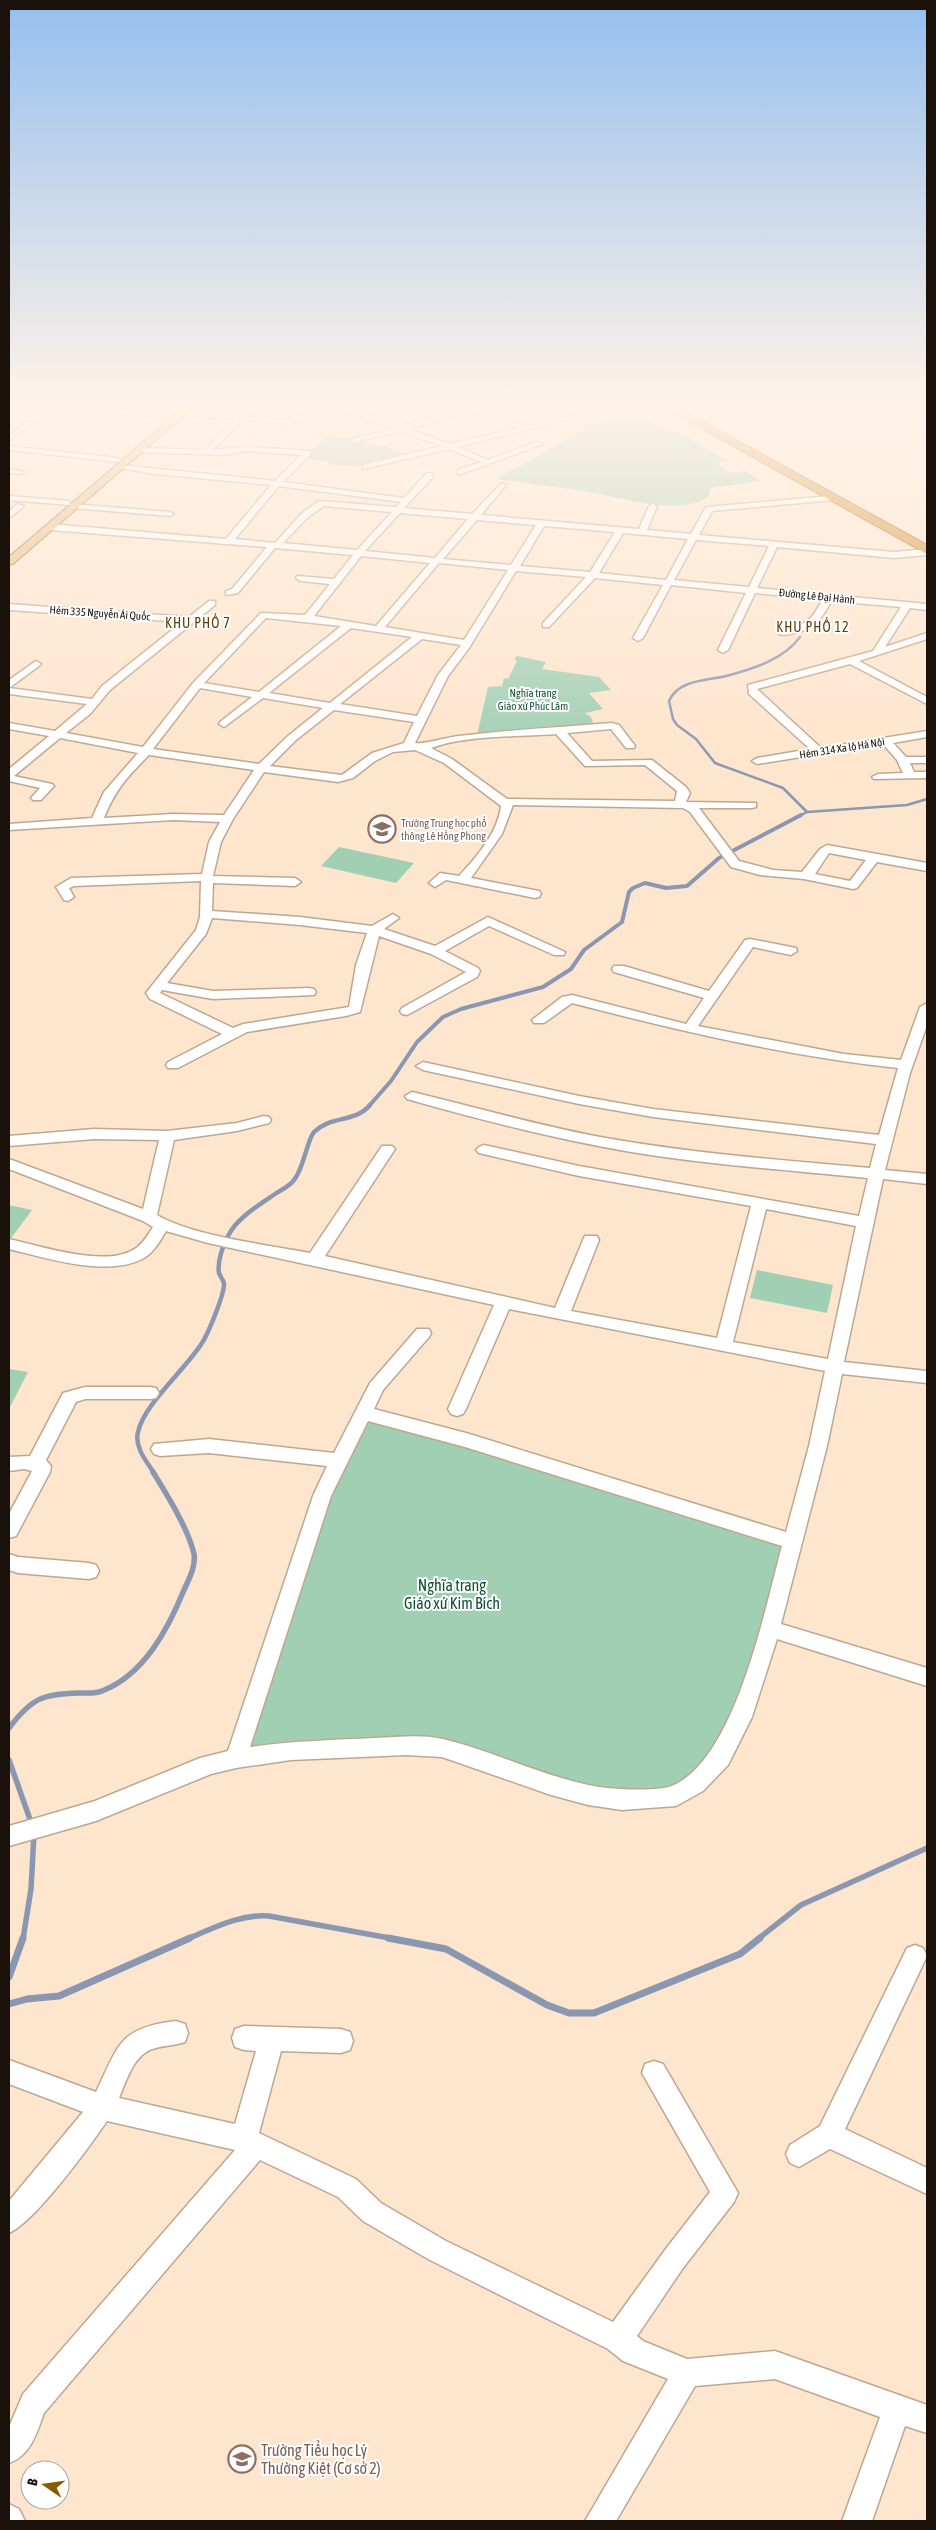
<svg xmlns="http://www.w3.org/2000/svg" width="936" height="2530" viewBox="0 0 936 2530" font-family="'Asap Condensed',sans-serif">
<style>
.green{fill:#a0cfb4}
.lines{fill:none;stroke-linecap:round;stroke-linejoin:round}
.stream-far4{stroke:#8a97b1;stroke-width:2.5}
.stream-far3{stroke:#8a97b1;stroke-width:4}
.stream-far2{stroke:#8a97b1;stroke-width:4.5}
.stream-far1{stroke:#8a97b1;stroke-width:5.5}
.stream{stroke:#8a97b1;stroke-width:7}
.minor-casing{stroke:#bea790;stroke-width:3}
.major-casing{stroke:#905e19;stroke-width:2}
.highway-casing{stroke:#905e19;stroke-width:2}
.minor{fill:#fff;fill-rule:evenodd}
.major{fill:#e3b77a;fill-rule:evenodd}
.highway{fill:#d08721;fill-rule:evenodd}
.labels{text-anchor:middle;stroke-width:4;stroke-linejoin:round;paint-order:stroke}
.far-street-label{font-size:11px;fill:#1a120a;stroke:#fff}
.far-park-label{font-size:11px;fill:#115235;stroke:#fff}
.far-education-label{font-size:11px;fill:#785e54;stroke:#fff;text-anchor:start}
.far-quarter-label{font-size:14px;letter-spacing:1px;fill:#5c3d02;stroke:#fff}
.near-park-label{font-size:16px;fill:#115235;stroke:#fff}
.near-education-label{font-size:16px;fill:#785e54;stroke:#fff;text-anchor:start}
</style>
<rect width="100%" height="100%" fill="#fee5cd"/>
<path class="green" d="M635,417L683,434L728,461L715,463L731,473L745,471L761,481L710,488L709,496C679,518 617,496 584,491C555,487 526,483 496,479L587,428L576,426Z
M325,435L387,447L409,456L370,466L330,465L327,461L303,459L323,439H319Z
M517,656L546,662L542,669L599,677L611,690L589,693L603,709L585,713L591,717L594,726L477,735L488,687L502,686L504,678L508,679L517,661L514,659Z
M339,847L414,863L396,883L321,866Z
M9,1205L32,1210L9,1241Z
M757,1270L833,1285L827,1313L750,1298Z
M9,1369L28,1372L9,1409Z
M368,1417L466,1443L786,1545L764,1627L735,1713L714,1754L673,1791L646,1792L589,1788L449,1743L245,1751L328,1497Z"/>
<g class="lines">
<path class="stream-far4" d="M807,812L907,805L927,799
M799,816L807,812L783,788L715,763L696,739L677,725L673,719L669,701C679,678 710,681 730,675C755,668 784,659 800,637"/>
<path class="stream-far3" d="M369,1106L391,1081L417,1042L443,1017L461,1009L543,987L571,969L584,950L622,922L629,892L633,888L645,883L666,888L687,886L719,858L801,815"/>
<path class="stream-far2" d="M154,1473C147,1462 134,1447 138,1432C144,1404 185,1370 202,1343C208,1334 225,1293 224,1283C223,1280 220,1276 219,1273C217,1262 223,1245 228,1236C237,1218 259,1205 275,1194C281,1190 290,1186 294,1180C304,1168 307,1140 314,1132C331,1115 355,1123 370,1105"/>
<path class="stream-far1" d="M9,1728C32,1698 42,1694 79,1693C86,1693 96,1694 102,1691C144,1675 168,1629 184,1590C189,1579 196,1566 194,1554C188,1528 167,1495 153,1472
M9,1760L32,1825
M23,1939L31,1889L34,1834
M187,1939C214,1928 239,1914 269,1916L395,1939
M758,1939L801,1905L927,1848"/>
<path class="stream" d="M388,1938L446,1949L547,2005L569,2013H594L740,1954L760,1938
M9,1977L23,1938
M9,2004L27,1999L59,1996L190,1938"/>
<g class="minor-casing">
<path id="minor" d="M30,407H75L170,413L174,415L170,417Z
M324,407H344L401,426L473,407H485L479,410L527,426L605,407L611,409L457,447L488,460L536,442L543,444L461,474H458V470L481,462L449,449L363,469V465L442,446L400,431L352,443V439L393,429L334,409L289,424L242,420L213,450L247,447L310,451V455L283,482L404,498L427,473H433V477L404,508L472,514L502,483L506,485L481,515L639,529L649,506L653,504L657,506L647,530L691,534L706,507L831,496L835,498L834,500L712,511L699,535L894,552L927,549V555L894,558L777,547L757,588L927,604V610L910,608L885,647L927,633V639L859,661L927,697V704L850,664L757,689L821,748L927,731V737L893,743L906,757H927V763H910L914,772H927V778L874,779L872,777L878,774L903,773L897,760L883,744L757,764L752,761L757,758L810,749L749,694L748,685L873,651L901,607L831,601C820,624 808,633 782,635L779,634V630C804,624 810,625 822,600L755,593L728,650L723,653L718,650L746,593L671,585L643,638L638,641L633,638L663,585L595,578L549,627H543V623L586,577L516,571L469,648L448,676L415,743C422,745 448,737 459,736C510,730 561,727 612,723L619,725L635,746L634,748H626L611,729L567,733L592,761L652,760L686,787L690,793L686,802L756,803V807L752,808H699L739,861L773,870L802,872L820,849L827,845L927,863V871L877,862L857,888L853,889L804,879L760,875L731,867L690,812L683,808L513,805L502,834L471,878L539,891L541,894L539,897L535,898L446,880L435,887L429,883L440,873L459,876C477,857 498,832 501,806L444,763L415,750L393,752L375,761L353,778L338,782L264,772L233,819L221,842L213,876L295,878L301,882L295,886L213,883L212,911L300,917L372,926L393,914L399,918L384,929L435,946L488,917L565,952L564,955H554L489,926L445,951L478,968L480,971L477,977L407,1015L402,1014L400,1011L402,1008L466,972L431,954L379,936L360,1012L346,1016L247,1032L178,1068H168L166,1065L168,1062L222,1034L150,999L146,993L196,930L200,917L201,881L74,886L69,888L74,897L68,901L64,900L56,887L71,878L202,874L209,842L220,822L173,820L9,830V824L92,818L104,792L138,753L60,738L14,776L52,784L54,786L41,800H33L31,798L40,788L9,781V769L49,736L9,729V723L55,731L87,704L9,694V680L36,661L41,664L39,666L9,688L92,699L102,686L182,622L9,610V604L189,617L209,601H215V605L110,690L90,714L66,733L143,747L193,683L261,613L305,615L330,584L300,581L296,578L297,576L334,579L353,555L275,548L238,593L226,595V591L232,589L267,547L50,530L46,527L50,524L226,539L271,485L155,474L115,467L119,465L275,481L301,455L247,451L221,455L140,452L136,450L140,448L205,450L234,419L181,414L184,410L238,415L245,410L249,412L245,416L288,420ZM471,412L519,428L450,444L408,429ZM279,486L401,502L396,507L319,501L302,513L275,543L235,539ZM324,506L392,512L357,550L283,543L308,517ZM400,513L468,519L435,558L365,551ZM477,520L536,525L511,565L443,559ZM544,526L615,532L590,572L520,566ZM623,533L688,539L666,580L599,573ZM696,540L769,546L749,587L674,580ZM361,556L430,563L376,626L314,616ZM439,563L508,570L464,640L385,627ZM266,618L341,626L259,692L204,683ZM351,628L412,637L330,703L269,693ZM422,639L461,645L438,675L417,716L340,704ZM200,688L252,697L220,722L219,724L224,727L263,698L323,708L288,736L259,764L153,749ZM334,710L414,722L404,743L372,753L342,775L270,766L296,740ZM556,734L585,766L645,765L677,791L675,801L507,799L452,759L431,748C465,735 520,737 556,734ZM149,755L254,770L224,815L173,814L104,818C115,790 128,776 149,755ZM829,853L866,860L850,881L815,874ZM212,918L300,925L367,933L356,965L349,1007L243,1024L233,1028L160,993L162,990L213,999L314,995L316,992L314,989L309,988L213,991L167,983L206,934Z
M27,421L34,423L9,440V435Z
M9,446L118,458L122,460L118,462L9,450Z
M9,469L24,472L20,474L9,473Z
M9,496L68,501L71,504L170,512L174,514L170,516L73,508L70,505L9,500Z
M17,504L24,506L9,518V512Z
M750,939L796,948L797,951L791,955L753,947L698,1026L844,1054L901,1060L920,1007L927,1003V1025L910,1073L885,1170L927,1174V1184L883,1179L844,1362L927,1371V1383L842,1374L827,1446L781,1624L927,1668V1686L777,1639L752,1717L728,1765L703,1791L676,1806L622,1810L588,1805L551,1795L442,1757L406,1755L291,1760L236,1768L211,1774L96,1821L9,1846V1826L95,1801L200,1758L228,1751L313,1496L327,1466L209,1453L160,1456L154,1454L151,1449L154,1444L209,1439L334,1453L370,1383L417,1329H429L431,1333L429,1337L383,1390L374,1409L466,1433L786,1532L809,1446L825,1371L509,1309L466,1409L463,1414L457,1416L451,1414L448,1409L494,1305L208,1243L166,1231C160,1241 154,1252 144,1258C108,1278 46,1258 9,1249V1239C40,1246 104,1267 133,1250C142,1245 148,1235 153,1227L143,1221L9,1169V1159L143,1209L159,1140L94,1139L9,1146V1136L94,1129L167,1131L237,1123L264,1116L269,1117L271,1120L269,1123L237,1131L174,1140L157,1215C192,1236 269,1245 310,1253L382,1146H392L395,1149L325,1256L555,1308L583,1240L585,1236H597L599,1240L571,1311L717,1338L751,1206L579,1176L479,1153L476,1150L479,1147L484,1145L579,1166L859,1216L868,1178C789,1170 710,1165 631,1152C555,1139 481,1120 407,1099L405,1096L412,1092C475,1107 536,1125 600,1137C689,1153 780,1160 870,1168L876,1144L653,1117L579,1104L423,1070L416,1066L423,1062L579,1096L653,1109L879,1135L898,1068C787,1056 679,1031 572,1003L544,1023H534L532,1020L562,997L572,995L686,1024L704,998L614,972L612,969L614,966H624L709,991L745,940ZM766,1209L856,1226L828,1359L733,1342ZM368,1421L465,1447L782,1546C765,1608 736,1757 674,1785C658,1793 605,1789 588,1785C538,1774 492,1751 443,1739C422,1734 397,1737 375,1738C333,1740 292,1741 250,1747L331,1496Z
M85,1387H150L156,1388L159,1393L156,1398L150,1399H85L76,1402L46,1460L51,1466L50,1472L16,1536L9,1538V1514L32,1471L24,1469L9,1471V1457L30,1456L63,1393Z
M9,1554L18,1557L89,1563L96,1565L99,1571L96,1577L89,1579L18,1573L9,1570Z
M915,1945L923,1948L927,1956L845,2129L927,2168V2194L830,2149L799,2167L790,2163L786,2154L790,2145L820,2126L907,1948Z
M176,2021L185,2024L188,2033L185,2042C174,2046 161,2045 150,2050C133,2057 126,2082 119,2098L235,2124L256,2051L244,2050L235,2047L232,2038L235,2029L244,2026L341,2029L350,2032L353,2041L350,2050L341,2053L281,2051L259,2133L356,2179L381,2203L446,2241L613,2322L665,2250L710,2192L642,2073L645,2064L654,2061L663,2064L738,2193L734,2202L683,2268L637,2336L643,2341L687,2359L775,2351L927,2405V2433L905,2426L872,2521H842L880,2417L775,2379L695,2386L616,2521H585L668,2379L623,2361L608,2349L428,2259L363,2221L338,2197L260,2160L44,2413C37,2433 30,2456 9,2463V2427L23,2394L235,2150L107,2121C90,2146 34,2223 9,2233V2201L83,2112L9,2084V2060L96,2092C119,2045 118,2028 176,2021Z
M9,2504L19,2509L25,2521H9Z"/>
</g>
<g class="major-casing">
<path id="major" d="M184,407H194L13,564L9,565V557Z"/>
</g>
<g class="highway-casing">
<path id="highway" d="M663,407H676L927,545V554Z"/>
</g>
<use href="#minor" class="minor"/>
<use href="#major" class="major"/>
<use href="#highway" class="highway"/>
</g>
<linearGradient id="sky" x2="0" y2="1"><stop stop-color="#95bfef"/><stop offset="0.53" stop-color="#fff3e8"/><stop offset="1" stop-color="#fff3e8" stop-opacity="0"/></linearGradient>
<rect width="936" height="762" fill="url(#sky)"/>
<defs>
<g id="school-ring" transform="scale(1.4375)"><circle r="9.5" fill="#fff" stroke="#8d6e63" stroke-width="1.5"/><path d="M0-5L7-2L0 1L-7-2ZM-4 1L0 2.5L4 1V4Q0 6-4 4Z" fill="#8d6e63"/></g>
</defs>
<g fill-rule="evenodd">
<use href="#school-ring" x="382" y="829"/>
<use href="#school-ring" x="242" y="2459"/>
</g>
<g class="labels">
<g class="far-street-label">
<text transform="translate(817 596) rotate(6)" y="4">Đường Lê Đại Hành</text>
<text transform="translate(100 613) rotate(4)" y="4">Hẻm 335 Nguyễn Ái Quốc</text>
<text transform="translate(842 748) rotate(-9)" y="4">Hẻm 314 Xa lộ Hà Nội</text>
</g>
<g class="far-park-label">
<text x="533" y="697">Nghĩa trang<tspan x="533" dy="13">Giáo xứ Phúc Lâm</tspan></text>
</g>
<g class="far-education-label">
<text x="401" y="827">Trường Trung học phổ<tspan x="401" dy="13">thông Lê Hồng Phong</tspan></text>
</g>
<g class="far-quarter-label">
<text x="198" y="628">KHU PHỐ 7</text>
<text x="813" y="632">KHU PHỐ 12</text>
</g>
<g class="near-park-label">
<text x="452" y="1591">Nghĩa trang<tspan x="452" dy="18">Giáo xứ Kim Bích</tspan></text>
</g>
<g class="near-education-label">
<text x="261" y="2456">Trường Tiểu học Lý<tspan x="261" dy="18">Thường Kiệt (Cơ sở 2)</tspan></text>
</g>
</g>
<rect width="936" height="2530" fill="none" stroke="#1a120a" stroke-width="20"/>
<g transform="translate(45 2485) rotate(283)"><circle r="24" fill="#ffffff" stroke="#a3a09d"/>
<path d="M0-4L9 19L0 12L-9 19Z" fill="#895c00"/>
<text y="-8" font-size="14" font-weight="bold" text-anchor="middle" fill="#1a120a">B</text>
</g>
</svg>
